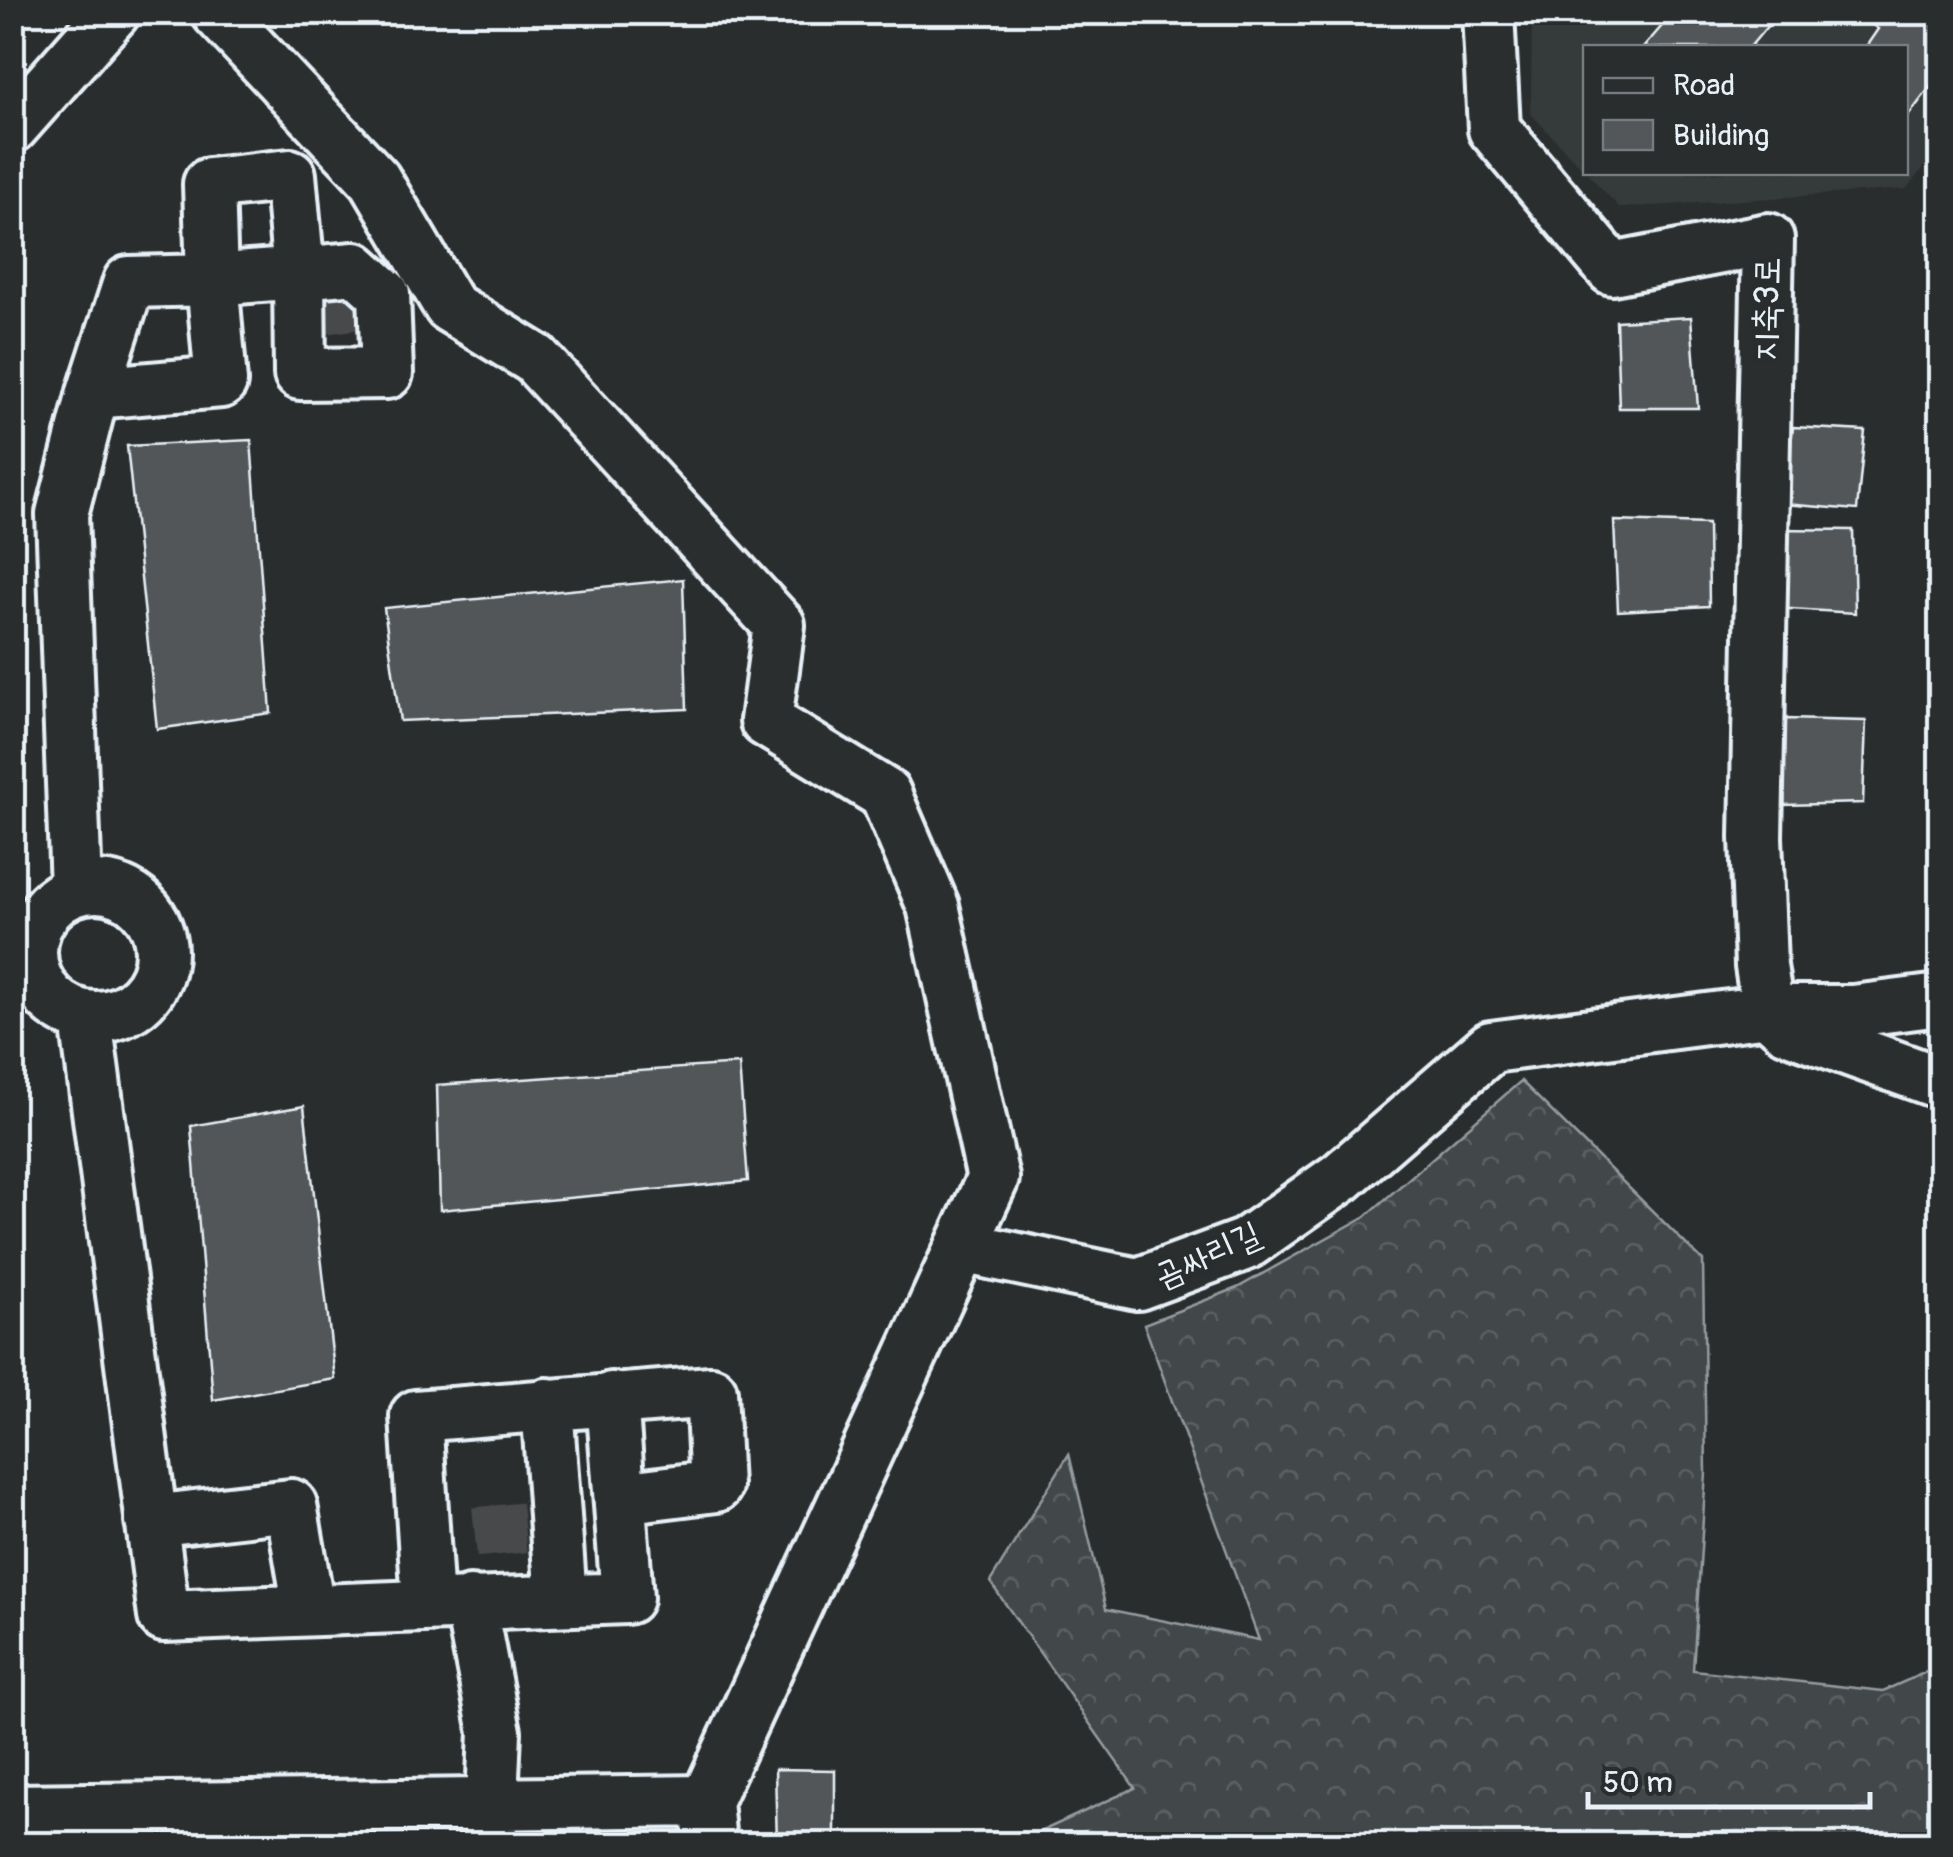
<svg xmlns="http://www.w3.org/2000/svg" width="1953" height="1857" viewBox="0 0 1953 1857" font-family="Pangolin,'Poor Story',sans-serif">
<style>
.built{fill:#363a3b}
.forest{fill:url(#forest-crowns);stroke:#959ca0;stroke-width:2.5}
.building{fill:#535759;stroke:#e8f1f8;stroke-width:2.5}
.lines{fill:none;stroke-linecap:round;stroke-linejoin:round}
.minor-tunnel{stroke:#464a4c;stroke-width:50;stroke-dasharray:50 25;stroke-linecap:butt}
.minor-casing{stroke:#e8f1f8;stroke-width:58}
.minor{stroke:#2a2d2e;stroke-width:50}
.labels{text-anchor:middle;stroke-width:10;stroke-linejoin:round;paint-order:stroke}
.street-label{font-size:35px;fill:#e8f1f8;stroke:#2a2d2e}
</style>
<defs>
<pattern id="forest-crowns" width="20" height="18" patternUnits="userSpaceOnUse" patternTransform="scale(2.5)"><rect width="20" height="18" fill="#424648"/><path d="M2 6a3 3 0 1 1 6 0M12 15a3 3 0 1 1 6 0" fill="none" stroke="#5d6163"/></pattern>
</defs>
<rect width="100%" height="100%" fill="#2a2d2e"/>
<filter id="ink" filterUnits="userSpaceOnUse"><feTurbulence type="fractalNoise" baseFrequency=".01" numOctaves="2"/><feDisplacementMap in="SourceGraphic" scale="20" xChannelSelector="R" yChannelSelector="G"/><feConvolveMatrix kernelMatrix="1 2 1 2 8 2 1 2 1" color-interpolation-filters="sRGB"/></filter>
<g filter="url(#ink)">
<path class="built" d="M1532,13H1940V148L1906,189L1620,208L1587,173L1906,172V48H1586L1585,171L1531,114Z"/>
<path class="forest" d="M1521,1081L1703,1261L1706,1473L1693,1670L1883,1691L1940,1666V1844H1014L1135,1788L990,1582L1069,1454L1106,1609L1259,1640L1144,1324L1237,1288L1366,1216Z"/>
<path class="building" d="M1674,12H1779L1749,48H1643Z
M1856,12H1940V74L1906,119V48H1865L1878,29Z
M1691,317L1698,408H1619L1616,321Z
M1793,427L1865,431L1857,510L1784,504Z
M251,440L271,713L157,729L127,446Z
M1614,521L1708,524L1709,606L1618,611Z
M1780,529L1853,530L1855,613L1775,608Z
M683,579L687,709L400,721L384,608Z
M1785,719L1866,721L1863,803L1784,805Z
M739,1064L748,1181L440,1210L437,1085Z
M304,1106L335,1379L213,1400L191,1126Z
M775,1769L835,1770V1844H777Z"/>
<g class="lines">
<path class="minor-tunnel" d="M335,297L340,332
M497,1505L502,1556"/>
<g class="minor-casing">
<path id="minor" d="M217,12L375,180L450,307L535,359L779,625L766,721L885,794L933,906L993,1178L706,1801
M1488,12L1494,129L1612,269L1768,239L1756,837L1761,966L1768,1011L1786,1027L1940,1083
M12,127L114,12
M290,175L299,273L212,280L209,184Z
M355,268L384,294L387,373L300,374L299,273Z
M31 952a65 65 0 1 1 130 0a65 65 0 1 1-130 0Z
M76,889L62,514L93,393L129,282L212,280L221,382L93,393
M86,1019L164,1616L627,1598L612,1398
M961,1247L1138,1284L1246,1244L1341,1177L1491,1047L1768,1011H1853L1940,1000
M547,1404L561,1600
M151,1521L291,1505L309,1609
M470,1602L495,1732L490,1844
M428,1604L416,1416L711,1392L716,1486L620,1498
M12,1810L706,1801L710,1844"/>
</g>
<use href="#minor" class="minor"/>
</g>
</g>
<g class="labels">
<g class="street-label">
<text transform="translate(1766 309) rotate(-89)" y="12">지축3로</text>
<text transform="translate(1207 1254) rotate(-24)" y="12">곰싸리길</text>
</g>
</g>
<rect width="1953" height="1857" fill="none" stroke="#2a2d2e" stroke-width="50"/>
<rect x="25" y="25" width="1903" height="1807" fill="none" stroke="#e8f1f8" stroke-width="4" filter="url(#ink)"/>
<rect x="1583" y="45" width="325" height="130" fill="#2a2d2e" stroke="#767b7f" stroke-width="2.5"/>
<rect x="1603" y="78" width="50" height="15" fill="#2a2d2e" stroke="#767b7f" stroke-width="2.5"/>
<text x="1673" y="95" font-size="30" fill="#e8f1f8">Road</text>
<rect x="1603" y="120" width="50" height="30" fill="#535759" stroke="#767b7f" stroke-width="2.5"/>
<text x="1673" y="145" font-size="30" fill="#e8f1f8">Building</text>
<path d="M1588 1792v15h282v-15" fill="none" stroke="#e8f1f8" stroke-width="5"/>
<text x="1603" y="1792" font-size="30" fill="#e8f1f8" stroke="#2a2d2e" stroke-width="8" paint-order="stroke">50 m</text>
</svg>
